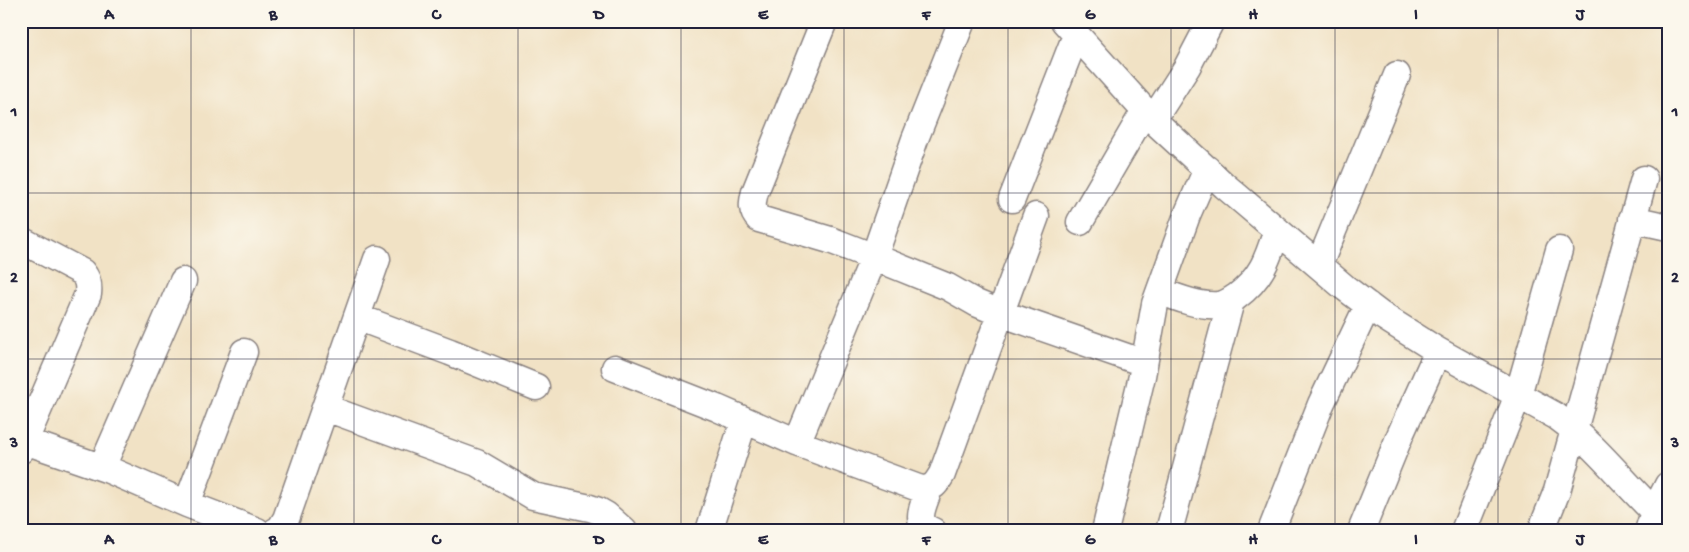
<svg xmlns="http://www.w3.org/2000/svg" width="1689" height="552" viewBox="0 0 1689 552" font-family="'Gochi Hand',sans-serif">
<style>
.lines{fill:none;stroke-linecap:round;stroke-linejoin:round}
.minor-casing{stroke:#8a8280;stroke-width:29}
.minor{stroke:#fff;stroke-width:26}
.grid{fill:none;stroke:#22223b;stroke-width:1;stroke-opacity:0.55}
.neatline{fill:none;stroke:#22223b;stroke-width:2}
.grid-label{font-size:16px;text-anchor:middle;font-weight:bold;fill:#22223b}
</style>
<rect width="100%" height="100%" fill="#fbf7ec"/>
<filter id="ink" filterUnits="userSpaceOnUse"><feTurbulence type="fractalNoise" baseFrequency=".02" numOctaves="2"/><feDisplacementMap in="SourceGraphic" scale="10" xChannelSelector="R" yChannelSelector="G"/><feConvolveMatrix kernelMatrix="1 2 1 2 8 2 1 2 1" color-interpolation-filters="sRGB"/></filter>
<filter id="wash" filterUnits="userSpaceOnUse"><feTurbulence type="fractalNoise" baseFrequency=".0096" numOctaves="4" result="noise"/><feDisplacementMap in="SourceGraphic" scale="20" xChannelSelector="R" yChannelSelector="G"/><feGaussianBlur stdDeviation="1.12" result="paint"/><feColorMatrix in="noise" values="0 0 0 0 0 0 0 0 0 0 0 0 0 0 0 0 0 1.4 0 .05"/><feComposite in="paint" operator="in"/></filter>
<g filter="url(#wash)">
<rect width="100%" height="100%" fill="#f1e2c5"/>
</g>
<g filter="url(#ink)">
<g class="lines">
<g class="minor-casing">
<path id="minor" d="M824,21L755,192C752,203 751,211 759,219L830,240L874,257L948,287L976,303L1000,313L1144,363
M1064,21L1153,120L1225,186L1344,287L1381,315L1438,351L1556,416C1599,447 1629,490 1668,525
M1153,120L1187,67L1211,21
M1012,199L1076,35
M1632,219L1668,227
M1080,222L1144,112
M21,240L82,272C88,279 89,285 88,294L21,450
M1319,265L1397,75
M1160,291C1177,298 1200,307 1219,305C1226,304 1231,300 1236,297C1262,278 1268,258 1277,230
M357,317L450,352L536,387
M615,368L717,408L797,443L921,489C933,489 936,484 942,474L1036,216
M326,408L477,463L533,496L590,508L599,511L606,515L624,531
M25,441L109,470L187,504L257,531
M797,443L874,257L915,139L962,21
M102,467L183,281
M929,489C924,505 912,523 933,531
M187,504L244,352
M1649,528L1654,512L1668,485
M276,531L280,529L286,519L377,259
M709,531L744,420
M1105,531L1142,376L1155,304L1187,215L1207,169
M1169,531L1231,301
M1271,531L1321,404L1368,305
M1361,531L1401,433L1438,351
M1464,531L1518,395L1559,250
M1541,531L1557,491L1644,179"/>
</g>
<use href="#minor" class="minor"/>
</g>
</g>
<path class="grid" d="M191,21V531M354,21V531M518,21V531M681,21V531M844,21V531M1008,21V531M1171,21V531M1335,21V531M1498,21V531M21,193H1668M21,359H1668"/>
<rect width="1689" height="552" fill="none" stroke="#fbf7ec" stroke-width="55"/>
<rect x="28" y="28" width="1634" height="496" class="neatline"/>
<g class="grid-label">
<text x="109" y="19">A</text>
<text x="273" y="19">B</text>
<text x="436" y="19">C</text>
<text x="599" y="19">D</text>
<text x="763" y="19">E</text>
<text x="926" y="19">F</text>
<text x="1090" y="19">G</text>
<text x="1253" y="19">H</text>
<text x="1416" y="19">I</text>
<text x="1580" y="19">J</text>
<text x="14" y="116">1</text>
<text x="1675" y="116">1</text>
<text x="14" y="282">2</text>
<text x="1675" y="282">2</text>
<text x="14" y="447">3</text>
<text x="1675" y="447">3</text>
<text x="109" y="544">A</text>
<text x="273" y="544">B</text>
<text x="436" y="544">C</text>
<text x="599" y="544">D</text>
<text x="763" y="544">E</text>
<text x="926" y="544">F</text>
<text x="1090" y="544">G</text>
<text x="1253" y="544">H</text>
<text x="1416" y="544">I</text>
<text x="1580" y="544">J</text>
</g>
</svg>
